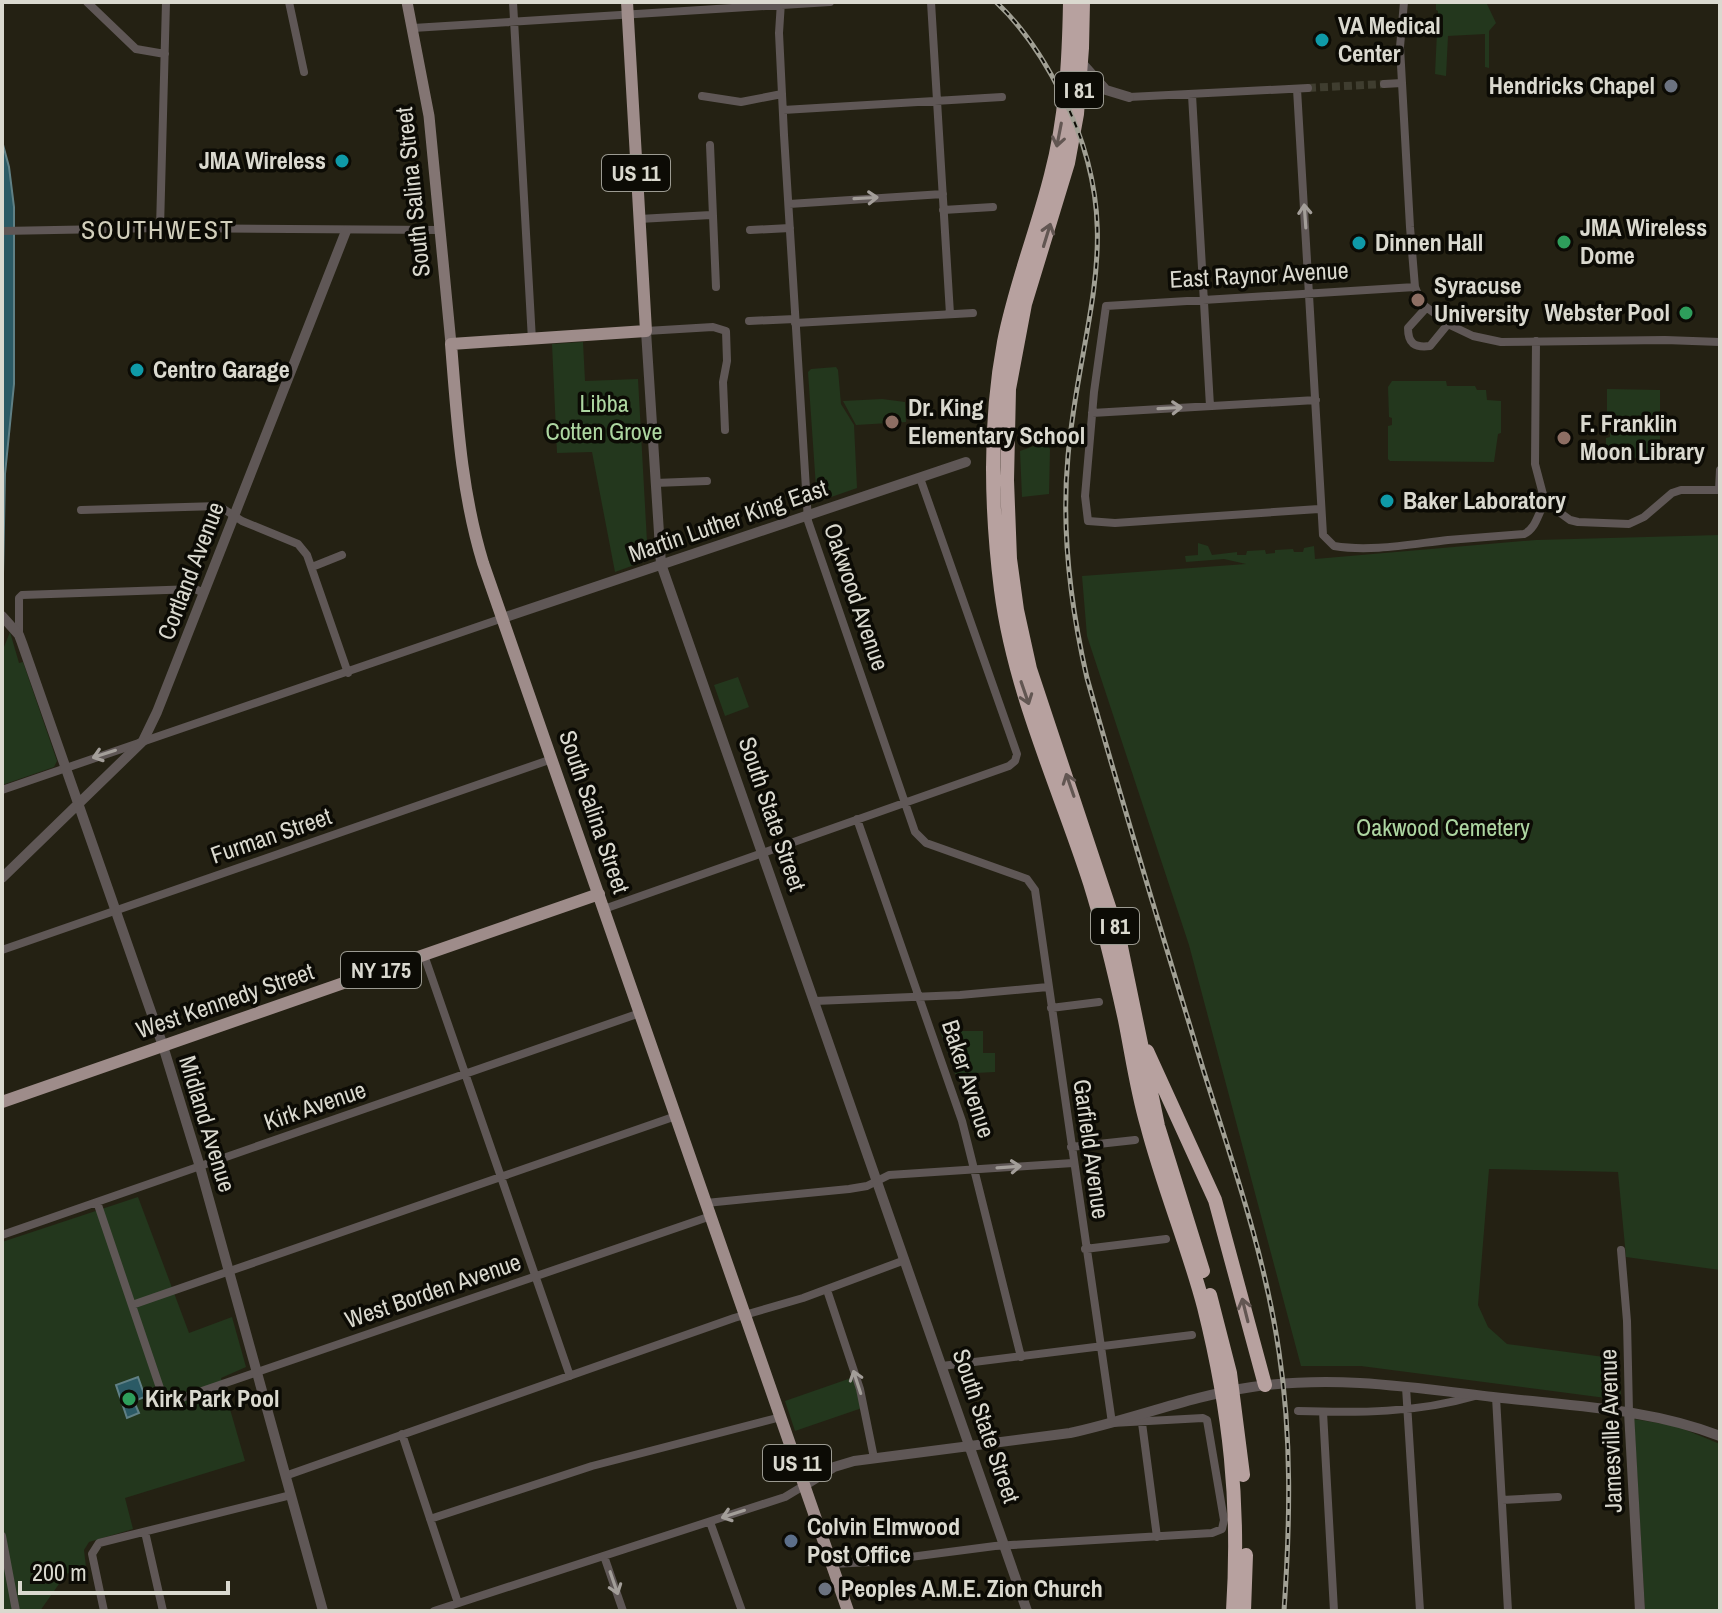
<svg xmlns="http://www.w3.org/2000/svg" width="1722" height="1613" viewBox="0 0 1722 1613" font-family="'Archivo Narrow',sans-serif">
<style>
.green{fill:#23371d}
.water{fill:#2b5a65;stroke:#608085;stroke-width:2}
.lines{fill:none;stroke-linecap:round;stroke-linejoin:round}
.minor-tunnel{stroke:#3f3d2f;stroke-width:8;stroke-dasharray:8 4;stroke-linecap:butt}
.minor{stroke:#5f5756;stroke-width:8}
.tertiary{stroke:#5f5756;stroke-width:10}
.secondary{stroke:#837573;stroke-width:11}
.primary{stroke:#9e8c8a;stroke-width:12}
.motorway{stroke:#b7a19f;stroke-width:14}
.rail-casing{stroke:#a1a094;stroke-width:5}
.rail{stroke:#0c0b05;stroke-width:2;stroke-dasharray:6;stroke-linecap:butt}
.oneway{stroke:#625652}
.oneway2{stroke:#a39e99}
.culture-dot{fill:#0f9aa8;stroke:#0c0b05;stroke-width:3}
.worship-dot{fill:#6b7280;stroke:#0c0b05;stroke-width:3}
.leisure-dot{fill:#2e9e5b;stroke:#0c0b05;stroke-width:3}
.education-dot{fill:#8d6e63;stroke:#0c0b05;stroke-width:3}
.service-dot{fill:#5c6f8a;stroke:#0c0b05;stroke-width:3}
.labels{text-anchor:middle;stroke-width:7;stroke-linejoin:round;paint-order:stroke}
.shield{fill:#0c0b05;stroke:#9c9b92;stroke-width:2}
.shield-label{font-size:22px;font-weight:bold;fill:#dad9cf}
.poi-label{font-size:24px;font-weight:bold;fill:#dad9cf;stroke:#0c0b05;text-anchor:start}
.street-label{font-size:24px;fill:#dad9cf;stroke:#0c0b05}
.park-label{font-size:24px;fill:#add6a1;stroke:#0c0b05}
.neighbourhood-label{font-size:26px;letter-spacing:2px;fill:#d1cebb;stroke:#0c0b05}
</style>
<rect width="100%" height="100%" fill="#242113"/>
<path class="green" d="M1436,2H1486L1496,23L1489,31V68L1485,67V34L1448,36L1446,76L1435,74L1438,11L1436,10Z
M583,342L585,381L638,379L648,560L615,572L592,452L557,453L552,344Z
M836,367L838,370L841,404L854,425L857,488L817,502L808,372L811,369Z
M1392,381H1446L1447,386H1475L1477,390H1486L1487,400L1501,401V433L1498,434L1494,462L1390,461L1388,459V426L1392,425V418L1389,417L1388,387Z
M1607,389L1660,390V419H1656L1657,429L1660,430V458H1606V438L1610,437V433H1616V414L1607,413Z
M882,399L905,402L906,422L856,425L843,401Z
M1045,442L1050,449L1049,494L1022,497L1020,451Z
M1720,535V1270L1626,1257L1618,1172L1489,1169L1478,1305L1488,1327L1507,1344L1619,1359L1621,1400L1361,1366H1301L1189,945L1087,636L1082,576L1246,564L1224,559L1186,562L1185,556L1198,555V543L1208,546L1212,555L1237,552V555H1246L1247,551L1265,550L1266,554L1275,553V550L1293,549L1294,552H1303L1304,548L1314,546L1315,559L1536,540Z
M10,632L19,663L23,662L57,761L54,767L2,785V652Z
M738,677L749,707L725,716L714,685Z
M940,1031H983V1053H995V1072L955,1074Z
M138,1197L189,1333L232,1317L246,1367L221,1378L245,1461L125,1498L133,1529L89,1542L84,1550L86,1567L66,1574L40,1611H2V1242Z
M854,1377L862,1408L795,1431L785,1401Z
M1634,1419L1676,1426L1720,1444V1611H1645Z"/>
<path class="water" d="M2,141L9,167L14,207V384L5,474L2,624Z
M138,1377L145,1397L131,1402L132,1405L135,1404L139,1413L127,1418L116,1385Z"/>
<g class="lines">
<path class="minor-tunnel" d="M1308,88L1384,84"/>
<path class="minor" d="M87,2L136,49L165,54
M289,2L304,72
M513,2L532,340
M781,2L779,33L784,135L808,521L915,832L926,843L1027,879L1035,890L1112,1423L1203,1418L1207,1420L1224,1520L1222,1529L1212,1533L995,1546L872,1562L832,1564
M931,2L950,314
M1404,2L1400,47L1410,227L1415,287L1422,304L1452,326L1473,336L1501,342L1665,340L1720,342
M413,28L830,2
M1384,84L1402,83
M1297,89L1323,535L1334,546C1371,552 1411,544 1448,540C1473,538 1499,536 1524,534C1536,529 1538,513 1545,502
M1192,95L1210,406
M702,96L741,102L782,94
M1129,97L1308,88
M783,110L1002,97
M710,145L716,287
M789,204L943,194
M943,210L993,207
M639,219L711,215
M160,228L166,2
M750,230L790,228
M2,231L160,228L439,230
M1426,308L1408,328C1408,343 1414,348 1430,346L1448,324
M749,321L795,319
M795,323L973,313
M646,331L713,327L726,331L727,361L723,382L725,430
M1536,341L1535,464L1545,502
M1092,413L1316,400
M655,483L707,481
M1719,490L1720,470
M1545,502L1570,520L1578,522L1629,524L1644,517L1672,493L1681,490H1720
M1319,509L1115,523L1088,521L1085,496L1094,392L1106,306L1415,287
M81,510L219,506L242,521L298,544L307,555L348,673
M312,567L342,555
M19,635V598L22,595L195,589L204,593
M2,790L503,618
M857,819L962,1121L1021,1357
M604,909L1009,766L1015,761L1017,754L920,478
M2,950L552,759
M424,955L570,1376
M815,1001L960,995L1048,987
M1051,1008L1099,1002
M1071,1147L1135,1140
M97,1202L161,1391L170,1402L711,1216
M706,1203L849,1189L867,1186L889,1175L1073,1163
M2,1235L640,1013
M1085,1249L1166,1239
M1621,1250L1627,1321L1629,1412
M827,1290L860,1389L874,1458
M132,1305L676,1116
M942,1366L1192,1335
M1406,1387L1420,1611
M1496,1397L1508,1611
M1298,1411C1358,1413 1417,1413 1475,1396
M1323,1412L1334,1611
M1142,1423L1157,1537
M402,1434L458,1603
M285,1476L734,1318L803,1298L905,1260
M1502,1500L1558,1497
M430,1519L592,1466L781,1417
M710,1522L742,1611
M145,1532L163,1611
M2,1536L16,1611
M604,1556L623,1611
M104,1611L92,1554L99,1543L291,1495
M434,1611L785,1497L805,1485"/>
<path class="tertiary" d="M1081,62L1106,90L1129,97
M646,331L661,564L1027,1611
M2,616L19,635L22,643L163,1046L200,1167L323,1611
M503,618L966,462
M2,878L143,741L157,712L346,231
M1629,1412L1640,1611
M805,1485L834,1467L854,1461L1070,1433C1131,1420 1190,1396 1252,1387C1336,1375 1410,1387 1493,1397C1570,1406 1648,1408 1720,1436"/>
<path class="secondary" d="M407,2L429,116L451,344"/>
<path class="primary" d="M627,2L646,331L451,344C457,418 461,491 483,563L848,1611
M2,1102L599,894"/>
<path class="motorway" d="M1070,2C1069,60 1066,118 1051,175C1037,231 1015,285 1004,342C989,422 991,510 1001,590C1014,692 1059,787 1090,883C1104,928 1115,974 1125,1020C1132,1055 1137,1091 1147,1125C1163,1187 1188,1246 1204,1307C1230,1411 1240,1504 1233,1611
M1083,2L1082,48L1077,114L1068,163L1025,304L1009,389L1007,480L1010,559L1017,610L1030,669L1119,937L1158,1126L1203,1271
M1147,1051L1215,1200L1265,1385
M1210,1295L1230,1373L1243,1475
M1244,1611L1246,1555"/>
<g class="rail-casing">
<path id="rail" d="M996,2C1024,28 1045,61 1062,95C1131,231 1080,319 1068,456C1061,531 1070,604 1087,678C1124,809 1164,941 1204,1072C1233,1164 1265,1256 1279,1352C1292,1438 1290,1524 1284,1611"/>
</g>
<use href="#rail" class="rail"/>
</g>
<defs><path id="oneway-shaft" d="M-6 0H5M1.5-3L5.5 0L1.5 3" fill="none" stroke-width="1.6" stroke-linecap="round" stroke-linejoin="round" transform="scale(2)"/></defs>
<g class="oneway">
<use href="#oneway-shaft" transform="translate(1059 135) rotate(101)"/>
<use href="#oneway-shaft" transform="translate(1047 235) rotate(-73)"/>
<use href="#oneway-shaft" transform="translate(1025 693) rotate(71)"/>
<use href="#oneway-shaft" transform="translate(1070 785) rotate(-109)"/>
<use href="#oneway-shaft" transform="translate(1245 1310) rotate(-104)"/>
</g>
<g class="oneway2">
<use href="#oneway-shaft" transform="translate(866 198) rotate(-3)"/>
<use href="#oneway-shaft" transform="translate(1305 216) rotate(-94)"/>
<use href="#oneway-shaft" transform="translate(1170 408) rotate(-3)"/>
<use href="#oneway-shaft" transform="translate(104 754) rotate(162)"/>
<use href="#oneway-shaft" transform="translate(1009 1167) rotate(-4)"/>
<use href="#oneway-shaft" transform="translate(857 1382) rotate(-108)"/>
<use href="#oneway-shaft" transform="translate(733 1514) rotate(162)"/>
<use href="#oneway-shaft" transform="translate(614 1583) rotate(71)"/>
</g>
<g class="culture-dot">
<circle cx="1322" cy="40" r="8"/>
<circle cx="342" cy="161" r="8"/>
<circle cx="1359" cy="243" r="8"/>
<circle cx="137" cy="370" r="8"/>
<circle cx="1387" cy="501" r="8"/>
</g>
<g class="worship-dot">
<circle cx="1671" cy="86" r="8"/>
<circle cx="825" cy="1589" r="8"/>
</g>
<g class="leisure-dot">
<circle cx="1564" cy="242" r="8"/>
<circle cx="1686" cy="313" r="8"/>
<circle cx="129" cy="1399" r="8"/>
</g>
<g class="education-dot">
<circle cx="1418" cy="300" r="8"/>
<circle cx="892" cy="422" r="8"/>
<circle cx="1564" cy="438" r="8"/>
</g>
<circle class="service-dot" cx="791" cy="1541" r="8"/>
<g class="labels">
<g class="shield">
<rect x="1055" y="72" width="48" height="36" rx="6"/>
<rect x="602" y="155" width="68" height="36" rx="6"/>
<rect x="1091" y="908" width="48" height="36" rx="6"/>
<rect x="341" y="952" width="80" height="36" rx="6"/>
<rect x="763" y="1445" width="68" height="36" rx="6"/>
</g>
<g class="shield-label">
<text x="1079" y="98">I 81</text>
<text x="636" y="181">US 11</text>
<text x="1115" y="934">I 81</text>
<text x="381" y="978">NY 175</text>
<text x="797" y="1471">US 11</text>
</g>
<g class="poi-label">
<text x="1338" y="34">VA Medical<tspan x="1338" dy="28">Center</tspan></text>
<text x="1655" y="94" text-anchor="end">Hendricks Chapel</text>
<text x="326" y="169" text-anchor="end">JMA Wireless</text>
<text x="1580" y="236">JMA Wireless<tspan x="1580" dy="28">Dome</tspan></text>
<text x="1375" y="251">Dinnen Hall</text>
<text x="1434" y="294">Syracuse<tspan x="1434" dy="28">University</tspan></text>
<text x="1670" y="321" text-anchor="end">Webster Pool</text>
<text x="153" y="378">Centro Garage</text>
<text x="908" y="416">Dr. King<tspan x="908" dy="28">Elementary School</tspan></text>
<text x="1580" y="432">F. Franklin<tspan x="1580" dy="28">Moon Library</tspan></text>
<text x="1403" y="509">Baker Laboratory</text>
<text x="145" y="1407">Kirk Park Pool</text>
<text x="807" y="1535">Colvin Elmwood<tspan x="807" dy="28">Post Office</tspan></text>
<text x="841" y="1597">Peoples A.M.E. Zion Church</text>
</g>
<g class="street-label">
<text transform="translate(413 192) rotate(-96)" y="8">South Salina Street</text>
<text transform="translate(1259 275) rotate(-3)" y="8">East Raynor Avenue</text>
<text transform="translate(728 521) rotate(-19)" y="8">Martin Luther King East</text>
<text transform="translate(191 571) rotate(-69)" y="8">Cortland Avenue</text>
<text transform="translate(856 597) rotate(71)" y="8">Oakwood Avenue</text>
<text transform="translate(594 812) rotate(71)" y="8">South Salina Street</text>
<text transform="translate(772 814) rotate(71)" y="8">South State Street</text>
<text transform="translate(271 836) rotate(-19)" y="8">Furman Street</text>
<text transform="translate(225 1001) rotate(-19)" y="8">West Kennedy Street</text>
<text transform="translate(968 1079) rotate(72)" y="8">Baker Avenue</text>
<text transform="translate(315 1106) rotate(-19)" y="8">Kirk Avenue</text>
<text transform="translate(207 1124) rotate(73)" y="8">Midland Avenue</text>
<text transform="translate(1091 1149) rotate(82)" y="8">Garfield Avenue</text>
<text transform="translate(433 1291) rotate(-19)" y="8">West Borden Avenue</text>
<text transform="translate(986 1426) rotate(71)" y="8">South State Street</text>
<text transform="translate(1611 1431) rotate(-92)" y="8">Jamesville Avenue</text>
</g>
<g class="park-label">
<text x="604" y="412">Libba<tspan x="604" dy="28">Cotten Grove</tspan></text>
<text x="1443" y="836">Oakwood Cemetery</text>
</g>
<g class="neighbourhood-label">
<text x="158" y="239">SOUTHWEST</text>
</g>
</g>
<rect width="1722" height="1613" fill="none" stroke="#dad9cf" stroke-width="8"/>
<path d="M20 1581v12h208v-12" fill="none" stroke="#dad9cf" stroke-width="4"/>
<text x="32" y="1581" font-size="24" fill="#dad9cf" stroke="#0c0b05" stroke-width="6" paint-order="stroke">200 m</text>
</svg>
